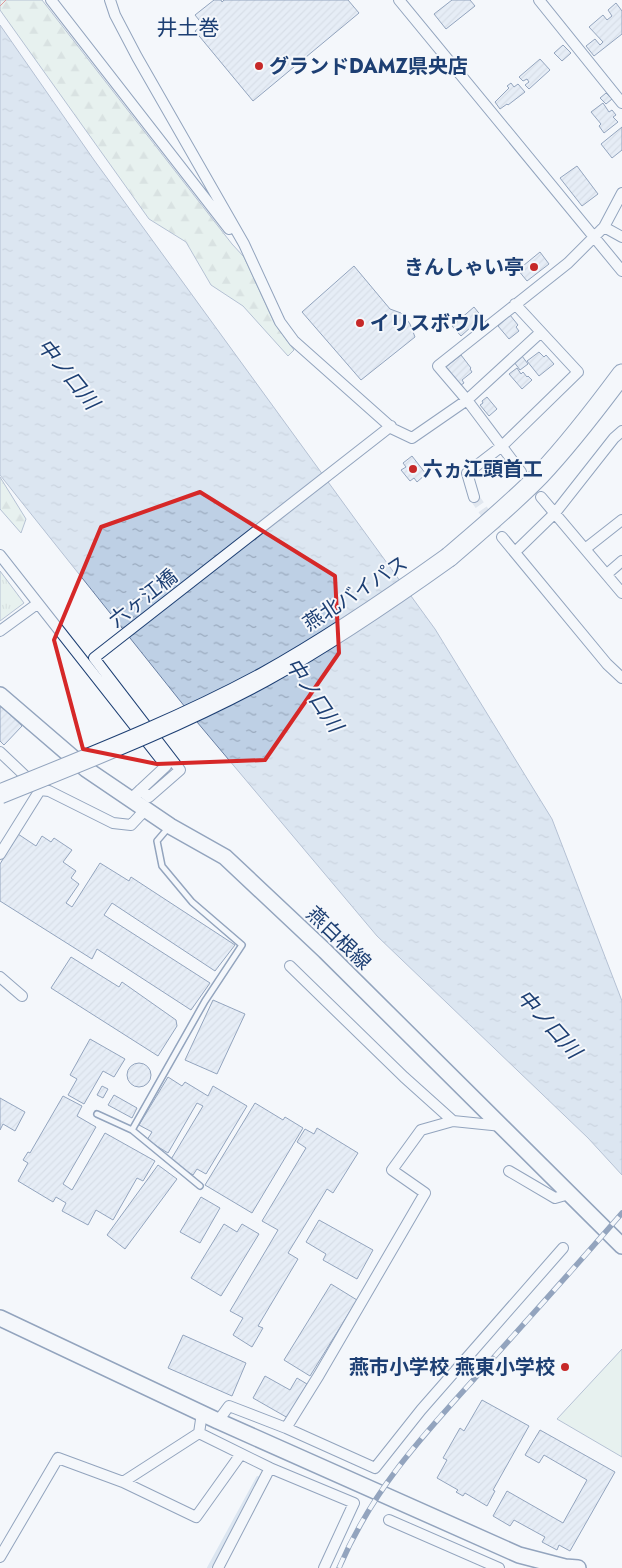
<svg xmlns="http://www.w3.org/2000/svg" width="622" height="1568" viewBox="0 0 622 1568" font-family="Jost,'Noto Sans JP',sans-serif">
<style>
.grass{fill:url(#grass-tufts);stroke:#687fa3}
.forest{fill:url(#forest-firs);stroke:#687fa3}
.pitch{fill:#d7e8df;stroke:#687fa3}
.water{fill:url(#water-ripples);stroke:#687fa3}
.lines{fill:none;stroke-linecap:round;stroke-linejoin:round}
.stream{stroke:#bed0e5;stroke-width:4}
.building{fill:url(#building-hatch);stroke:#1d3f73}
.street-tunnel{stroke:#c9d2e0;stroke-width:10;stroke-dasharray:10 5;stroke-linecap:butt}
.lane-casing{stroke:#1d3f73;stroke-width:8}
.street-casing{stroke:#1d3f73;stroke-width:12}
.secondary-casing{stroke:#1d3f73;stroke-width:18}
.highway-casing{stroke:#1d3f73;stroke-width:21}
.lane{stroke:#f4f7fb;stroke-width:5}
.street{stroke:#f4f7fb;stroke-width:10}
.secondary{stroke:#f4f7fb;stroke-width:15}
.highway{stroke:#f4f7fb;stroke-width:19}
.rail-casing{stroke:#1d3f73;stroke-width:5.5}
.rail{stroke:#f4f7fb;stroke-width:4;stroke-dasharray:11;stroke-linecap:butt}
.highway-bridge-casing{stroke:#1d3f73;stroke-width:21;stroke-linecap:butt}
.highway-bridge{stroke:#f4f7fb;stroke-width:19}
.power{stroke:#c62828;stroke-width:1;stroke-dasharray:18 4 2.5 4;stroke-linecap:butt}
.marked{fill:none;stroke:#d62828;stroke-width:4;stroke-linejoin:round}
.poi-dot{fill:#c62828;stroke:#f4f7fb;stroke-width:2}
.labels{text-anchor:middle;stroke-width:4;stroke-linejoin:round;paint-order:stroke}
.poi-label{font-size:20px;font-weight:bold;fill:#1d3f73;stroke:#f4f7fb;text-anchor:start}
.street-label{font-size:20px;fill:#1d3f73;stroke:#f4f7fb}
.neighbourhood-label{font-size:21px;fill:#1d3f73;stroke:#f4f7fb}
.water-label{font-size:21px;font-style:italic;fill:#1d3f73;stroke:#f4f7fb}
</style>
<defs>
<pattern id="grass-tufts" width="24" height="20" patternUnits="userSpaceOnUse" patternTransform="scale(1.25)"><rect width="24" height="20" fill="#d7e8df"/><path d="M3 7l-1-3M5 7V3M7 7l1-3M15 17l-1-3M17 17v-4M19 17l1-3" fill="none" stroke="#b8c8c3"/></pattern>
<pattern id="forest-firs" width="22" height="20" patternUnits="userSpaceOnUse" patternTransform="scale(1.25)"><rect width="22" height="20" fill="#d7e8df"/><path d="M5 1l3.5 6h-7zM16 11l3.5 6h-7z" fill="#b8c8c3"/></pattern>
<pattern id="water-ripples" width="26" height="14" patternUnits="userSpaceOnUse" patternTransform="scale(1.25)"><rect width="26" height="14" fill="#bed0e5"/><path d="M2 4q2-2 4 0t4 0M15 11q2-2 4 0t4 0" fill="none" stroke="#9aaabe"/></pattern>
<pattern id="building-hatch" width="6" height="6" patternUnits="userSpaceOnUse" patternTransform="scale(1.25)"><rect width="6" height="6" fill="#d5e0f0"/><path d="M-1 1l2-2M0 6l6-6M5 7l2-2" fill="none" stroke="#b6c1d1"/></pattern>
</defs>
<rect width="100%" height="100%" fill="#f4f7fb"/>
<path class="grass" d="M0,571L24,603L0,621Z"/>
<path class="forest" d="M0,0H42L232,244L244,257L275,324L294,350L288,356L243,306L211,285L186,242L149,219L0,10Z
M0,477L26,519L21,533L0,509Z"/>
<path class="pitch" d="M622,1349V1457L557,1419Z"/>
<path class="water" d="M0,25L94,160L435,629L552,819L622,1001V1175L588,1138L377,936L197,722L0,475Z"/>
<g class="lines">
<path class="stream" d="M209,1568L258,1478"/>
</g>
<path class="building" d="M214,0H221L222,2L224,0H348L359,13L253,101L195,31L203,25L195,15Z
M452,0H470L475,6L446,29L434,14Z
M616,3L622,11V34L594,56L586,46L595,39L600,45L603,42L589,27L603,15L607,20L612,16L608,10Z
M563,45L571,53L562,61L554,53Z
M540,59L550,70L529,89L525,85L529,82L527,79L523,81L519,77Z
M511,83L514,87L518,84L525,92L508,105L507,104L500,109L495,102L509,88L507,86Z
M606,93L612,99L606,104L600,98Z
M603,103L609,112L612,110L616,115L613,117L618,122L604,133L599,126L601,124L591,112Z
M622,127V150L612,158L601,144Z
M577,166L598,194L582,206L560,178Z
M540,252L549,264L527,281L518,270Z
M354,266L390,309L401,313L405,317L410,324L415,337L361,380L302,312Z
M474,307L482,317L461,336L452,326Z
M510,315L518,325L516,327L519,331L509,339L498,326Z
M539,352L544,357L546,355L554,364L539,376L527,361Z
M461,355L471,368L470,369L472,372L462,380L464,383L461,385L446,367Z
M522,356L528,364L520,370L514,362Z
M517,368L521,374L523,372L527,377L528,376L532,380L522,389L509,374Z
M487,397L497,409L489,416L480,405L483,403L482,401Z
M412,456L426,474L417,482L414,478L410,481L401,470L406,467L403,463Z
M2,707L22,726L4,745L0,741V708Z
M18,834L36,846L42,836L51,842L54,838L72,850L63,862L76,871L71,878L79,884L66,903L72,907L100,863L129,881L131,877L235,945L215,971L112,903L104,915L210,983L191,1010L97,949L92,959L0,901V864Z
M71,957L119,987L122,982L176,1020L177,1026L158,1056L51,988Z
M213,1000L245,1014L217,1074L185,1060Z
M90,1039L125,1059L114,1077L103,1071L84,1104L68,1095L77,1079L70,1075Z
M127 1075a12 12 0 1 1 24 0a12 12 0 1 1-24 0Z
M168,1077L182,1086L185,1082L208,1096L213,1086L247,1106L206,1174L197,1169L193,1175L170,1161L203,1106L197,1103L168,1153L147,1140L152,1132L139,1125Z
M102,1086L108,1089L103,1098L97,1095Z
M114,1095L137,1108L132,1118L108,1105Z
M63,1096L82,1106L77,1116L96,1127L63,1184L72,1190L105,1133L155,1161L143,1181L137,1178L113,1220L96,1210L88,1225L62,1211L66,1203L56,1197L53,1202L18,1181L28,1163L23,1160L28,1152L30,1153Z
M0,1098L25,1112L15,1131L3,1124L0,1130Z
M255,1103L283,1120L285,1117L303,1128L252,1213L205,1185Z
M317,1128L358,1153L333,1193L327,1189L288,1253L298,1259L258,1326L263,1328L252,1347L233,1335L243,1318L230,1311L278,1230L262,1221L306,1148L297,1142L305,1129L314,1134Z
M158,1165L177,1179L125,1249L107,1235Z
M201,1197L220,1208L200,1243L180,1232Z
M319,1220L373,1250L357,1279L323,1260L326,1254L306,1242Z
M224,1224L237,1232L242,1224L259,1234L221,1296L191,1278Z
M331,1284L357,1300L310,1376L284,1360Z
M183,1335L246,1363L232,1396L168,1368Z
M265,1376L290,1390L297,1378L307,1384L288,1418L253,1398Z
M482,1400L529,1426L493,1490L495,1491L487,1506L465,1493L463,1496L456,1492L458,1490L437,1478L447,1460L443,1458L460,1428L464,1431Z
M540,1430L615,1472L570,1551L559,1545L557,1550L542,1542L545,1537L514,1520L510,1526L493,1516L507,1491L563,1523L587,1480L544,1455L539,1463L525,1455Z"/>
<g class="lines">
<path class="street-tunnel" d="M474,497L502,537"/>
<g class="lane-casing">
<path id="lane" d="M97,1114L132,1130L200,1186
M132,1130L205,1001L242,945L192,902L162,866L157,841L169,827"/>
</g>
<g class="street-casing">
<path id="street" d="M51,0L229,229
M110,0L115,15L137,57L244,244L280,322L294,341L393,429L412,438L467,400L541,332
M399,0L622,271
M539,0L622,103
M604,227L622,237
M521,472L467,400L438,366L568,263L604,227L622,193
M474,497L467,473L502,446L578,372L515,304
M541,497L622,593
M502,537L607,664L622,678
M585,549L622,520
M515,552L555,513L614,438L622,431
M0,555L166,766L135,795
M607,574L622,561
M0,631L37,604
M0,752L40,790L49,791L113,823L131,825L145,810
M140,790L149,797L180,770L94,658L391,426
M0,854L40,790
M290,966L404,1077L453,1121
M0,977L22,996
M509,1171L555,1198L569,1194
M202,1413L199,1433L270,1468L354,1503L324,1568
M218,1421L229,1406L286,1428L375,1468L421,1410L563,1248
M286,1428L319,1375L425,1193L392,1170L421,1130L453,1121L502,1126
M123,1482L196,1517L241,1454
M389,1520L499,1568
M0,1557L58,1458L123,1482L199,1433
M218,1568L270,1468"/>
</g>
<g class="secondary-casing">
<path id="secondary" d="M0,695L86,769L170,826L225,857L325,951L622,1246
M0,1318L218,1421L519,1555L565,1567L578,1568"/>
</g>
<g class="highway-casing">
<path id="highway" d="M449,557C480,530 512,504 540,475C570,443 596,409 622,374"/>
</g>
<use href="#lane" class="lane"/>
<use href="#street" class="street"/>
<use href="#secondary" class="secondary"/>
<use href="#highway" class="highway"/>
<g class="rail-casing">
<path id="rail" d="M339,1568C374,1486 427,1431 486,1366C531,1316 577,1265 622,1213"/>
</g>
<use href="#rail" class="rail"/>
<g class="highway-bridge-casing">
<path id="highway-bridge" d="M0,794C89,758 179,723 264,677C329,641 389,600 449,557"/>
</g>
<use href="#highway-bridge" class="highway-bridge"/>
<path class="power" d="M0,6L6,0"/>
</g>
<path d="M0 0H622V1568H0ZM200,492L335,576L339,653L265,760L157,764L83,749L54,640L101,527Z" fill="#f4f7fb" fill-opacity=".55" fill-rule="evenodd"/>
<path class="marked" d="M200,492L335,576L339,653L265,760L157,764L83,749L54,640L101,527Z"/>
<g class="poi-dot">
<circle cx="259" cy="66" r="5"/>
<circle cx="534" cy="267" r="5"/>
<circle cx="360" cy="323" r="5"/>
<circle cx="413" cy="469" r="5"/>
<circle cx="565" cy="1367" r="5"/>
</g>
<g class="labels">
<g class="poi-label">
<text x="269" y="73">グランドDAMZ県央店</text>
<text x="524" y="274" text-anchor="end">きんしゃい亭</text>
<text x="370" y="330">イリスボウル</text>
<text x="423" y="476">六ヵ江頭首工</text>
<text x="555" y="1374" text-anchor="end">燕市小学校 燕東小学校</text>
</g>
<g class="street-label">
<text transform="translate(355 593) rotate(-33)" y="7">燕北バイパス</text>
<text transform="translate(143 598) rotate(-38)" y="7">六ヶ江橋</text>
<text transform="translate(339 938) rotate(44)" y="7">燕白根線</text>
</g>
<g class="neighbourhood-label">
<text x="188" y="35">井土巻</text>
</g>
<g class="water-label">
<text transform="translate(68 374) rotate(51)" y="7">中ノ口川</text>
<text transform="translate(314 695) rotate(56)" y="7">中ノ口川</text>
<text transform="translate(549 1024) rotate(48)" y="7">中ノ口川</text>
</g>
</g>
</svg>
